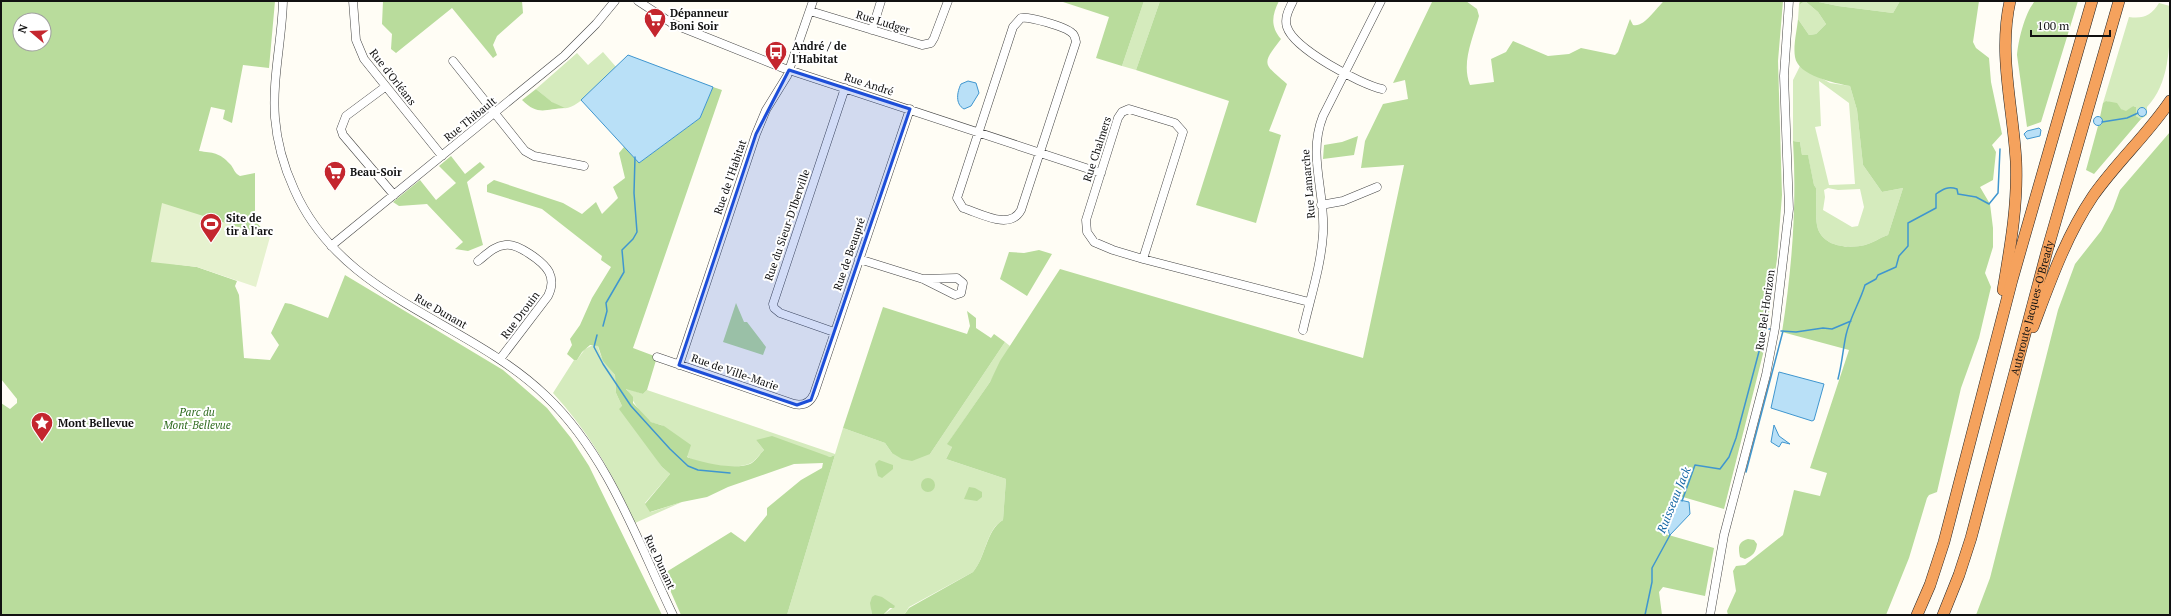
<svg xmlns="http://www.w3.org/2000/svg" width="2171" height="616" viewBox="0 0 2171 616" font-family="'PT Serif',serif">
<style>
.green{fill:#d5ebbd;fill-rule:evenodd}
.forest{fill:#b9dc9c;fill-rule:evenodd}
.pitch{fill:#e6f2cf}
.water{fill:#b9e0f7;stroke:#3f96cf}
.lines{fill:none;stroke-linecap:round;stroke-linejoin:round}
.stream{stroke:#3f96cf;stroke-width:1.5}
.minor-casing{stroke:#444;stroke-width:9}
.highway-casing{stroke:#222;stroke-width:12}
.minor{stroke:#fff;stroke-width:8}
.highway{stroke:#f5a25d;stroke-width:11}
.marked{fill:#1d4ed8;fill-opacity:0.2;stroke:#1d4ed8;stroke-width:3;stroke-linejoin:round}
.labels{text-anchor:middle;stroke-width:4;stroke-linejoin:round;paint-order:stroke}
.poi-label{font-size:11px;font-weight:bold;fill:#111;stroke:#fff;text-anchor:start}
.street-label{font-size:11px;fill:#111;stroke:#fff}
.park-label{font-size:11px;font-style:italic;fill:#2f6b1f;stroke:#fff}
.water-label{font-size:12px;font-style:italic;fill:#1768a6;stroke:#fff}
</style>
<rect width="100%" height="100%" fill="#fffdf5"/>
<path class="green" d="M1144,1H1160L1136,70L1122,66Z
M1805,1L1818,12L1826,24L1816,34L1809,35L1798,19L1799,5Z
M1814,1H1900L1893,13L1838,6Z
M2159,3L2170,6C2170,41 2171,82 2147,107V115L2141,119L2136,116V107L2133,106L2126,112L2107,101L2103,103L2129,17C2143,19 2151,16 2159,3Z
M603,52L617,68C607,76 576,111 564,108C553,105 545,96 536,89L577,53L588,65Z
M1800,66L1830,83L1850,86L1857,110L1863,165L1882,192L1903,188L1888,235C1879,238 1873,243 1865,245C1848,249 1821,247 1817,225C1815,213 1817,200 1816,188L1814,185L1808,156L1802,155L1800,142L1793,141V80ZM1819,81L1849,103L1855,184L1829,185L1815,127L1821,126ZM1828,188L1838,190L1860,189L1864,207L1858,226L1852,227L1823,210L1825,197L1824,190Z
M1005,342L1010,346L990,382L948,443L952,447L946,459L1006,479L1003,520C986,529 986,557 973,572L909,607L904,615H883L895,606L871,609L872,615H787L835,455L830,457L756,440L764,450C760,454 755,461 751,463C739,470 698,465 688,457C677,450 674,433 663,426C660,424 655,424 651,422C640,415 632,399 626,388L643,394L647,390L835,454L843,428L885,443L892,453L930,454Z
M595,344L598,346C600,359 608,365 615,375L616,393L622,406L662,467L670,474L645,503L651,512L682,502L635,523C613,474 589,432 553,393L574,360H577L585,349Z"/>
<path class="forest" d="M1,1H275L269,68L243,65L232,123L223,119L225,110L211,107L199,151C213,153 219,152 230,164C234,168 234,173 240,176L255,173V221L270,237L188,212L174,264L197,267L237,281L235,286L239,295L244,358L270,360L279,345L271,333L285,303L291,304L328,318L345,275L503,370L547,408L571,438L589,466L662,615H1V403L10,409L17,403V399L1,379ZM20,20H44V44H20Z
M383,1H522L523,13L497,36L493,45L497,55L493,58L452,8L396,53L391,49L392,34L382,24Z
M1060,1H1144L1122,66L1096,58L1109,17Z
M1160,1H1279C1272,15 1270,26 1281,39C1261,65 1263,63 1287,84L1269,131L1281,135L1256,223L1196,205L1229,101L1136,70Z
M1466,1L1477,9L1479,16C1473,38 1461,63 1470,85L1494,82L1491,59L1506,52L1513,41L1548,56L1569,54L1581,48L1615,55L1618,52L1630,19L1633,25C1644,28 1656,8 1664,1H1783L1778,61L1782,195L1777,259L1763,354L1724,509L1676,495L1665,534L1714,548L1705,596L1663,587L1659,592L1662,615H904L909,608L973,572C986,557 986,530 1003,520L1006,479L946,459L952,447L947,444L990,382L1000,361L1060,269L1363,358L1404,165L1361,168L1365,141L1383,104L1408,99L1405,80L1393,83L1432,2Z
M1800,1H1814L1838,6L1893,13L1900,1H1979L1973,42L1976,48L1989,58L1991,82L2002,134L1992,145L1996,152L1993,180L1980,187L1990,204L1993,228V247L1985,273L1991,287L1979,338L1961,388L1937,492L1929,495L1927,498L1909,558L1886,615H1728L1727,611L1736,591L1733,571L1736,566L1745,565L1783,535L1794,490L1820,496L1827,473L1810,468L1849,350L1782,332C1792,269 1797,205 1793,141L1800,142L1802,155H1808L1814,185L1816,188C1817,200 1815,213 1817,225C1821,247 1848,249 1865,245C1873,243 1879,238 1888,235L1903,188L1882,192L1863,165L1857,110L1850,86C1835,83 1798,76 1795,57C1793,46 1797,30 1798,19L1809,35L1816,34L1826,24L1818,12L1805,1L1799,5Z
M2035,1H2078L2041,122L2027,127L2017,55C2018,41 2025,12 2035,1Z
M713,87L722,90L633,348L657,357L647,390L643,394L626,389L633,397V403L651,422L664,426L691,445L687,457C702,463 735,470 750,464C755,462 760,454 764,450L756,440L772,436L830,457L835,455L787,615H681L663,574L731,532L745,542L767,515V508L801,480L822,468L823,463L794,464L728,487L707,497L682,502L650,512L645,504L670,474L662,467L619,409L622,406L616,393L615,375L603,361L598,346L590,345L582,352L577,360H574L567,354L572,345L570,339L580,325L592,298L611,267L601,260L602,256L542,209L487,192V185L494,180L563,203L582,214L596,202L602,214L618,198L613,187L625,178L619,153L624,147L639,163L700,118Z
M536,89L552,102L565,108C545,109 538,116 522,100Z
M2106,101L2117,103L2121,109L2126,111L2133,106L2136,107V116L2141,119L2094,174L2086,170L2098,126L2102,124L2100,117L2103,103Z
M2170,132V615H1976L1990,578L2058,310L2075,264L2101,231L2113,209L2120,190Z
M1358,136L1354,155L1323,159L1324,145L1342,142Z
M451,156L465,174L480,162L485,167L467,182L483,245L468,251L455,249L463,242L427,204L399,206L393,202L420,180L436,200L456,183L439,166Z
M1039,250L1052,254L1027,296L1000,279L1009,252L1024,253Z
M736,303L744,322H747L766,347L763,355L723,342Z
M883,307L967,334L970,326L967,311L976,318V328L991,338L994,334L1005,342L930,454L912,461L902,459L892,453L885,443L843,428Z
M879,460L893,465V469L882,478L878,476L875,464Z
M921 485a7 7 0 1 1 14 0a7 7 0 1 1-14 0Z
M969,487L975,488L982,492V497L977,501L964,499Z
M1748,539L1754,540L1757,544C1756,552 1753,556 1745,559L1740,557C1738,547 1738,542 1748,539Z
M875,595L882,597L895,606L894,608H890L883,615H872L870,603L872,597Z"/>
<path class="pitch" d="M162,203L270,237L256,287L197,267L151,262Z"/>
<path class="water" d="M628,55L713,87L700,118L639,163L581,100Z
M968,81L976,83L979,93L971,106L964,109C955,104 957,92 961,84Z
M2137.5 112a4.5 4.5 0 1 1 9 0a4.5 4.5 0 1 1-9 0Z
M2093.5 121a4.5 4.5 0 1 1 9 0a4.5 4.5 0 1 1-9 0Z
M2039,128L2041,130L2040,136L2027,139L2024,134L2027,131Z
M1779,372L1824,384L1814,420L1812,421L1771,408Z
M1774,425L1779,436L1790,444L1782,442L1779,447L1771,442Z
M1680,500L1689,502L1690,514L1670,535C1665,528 1673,503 1680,500Z"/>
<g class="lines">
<path class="stream" d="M2102,122L2127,118L2138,113
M603,326L607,311L606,303L624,272L622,250L633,239L637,232L634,193L635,157
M1781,331L1796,332L1823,328L1832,329L1851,321
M597,335L594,347L603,364L631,406L670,449L688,466L698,470L730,473
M1838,379C1842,364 1843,349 1846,335C1850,317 1860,302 1865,285L1876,279L1878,275L1896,267L1899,256L1908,246V223L1936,208V194C1943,189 1948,186 1957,189L1958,194L1976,197L1989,204L1998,193L2000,149
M1746,472L1783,331
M1682,501L1695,465L1720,469L1729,457L1736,438L1765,329H1770
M1645,615L1652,582V568L1670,535"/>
<g class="minor-casing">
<path id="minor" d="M283,1C282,40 272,79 275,118C277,143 284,167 294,189C342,299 466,319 546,396C608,455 637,540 673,615
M353,1L356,40L364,59L442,156
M638,1L673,24L783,68L1101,173
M1293,1C1289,9 1284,18 1287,27C1294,49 1360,84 1382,89
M810,11L922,45L931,43L934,38L948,1
M1021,18C1029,16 1066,27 1072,33C1075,35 1075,38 1076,42L1021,210C1010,231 980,213 963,208L957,198L1013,27Z
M872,30L881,1
M453,61L525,151L534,156L584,166
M385,87L346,116L341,129L343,135L394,195
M1321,205L1343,201L1377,187
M331,246L564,56L596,24L615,1
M859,259L923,279L955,295L961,293L963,283L957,278L923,279
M1143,259L1183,132L1175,123L1129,109L1122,112L1118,118L1086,220L1087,232L1094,242L1113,250L1143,259L1309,302
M478,261C486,255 494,246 505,245C517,243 543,261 549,272C553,280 552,288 548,296L500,359
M1303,330C1310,299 1321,266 1323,234C1326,193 1307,156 1323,116L1381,1
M834,332L780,313L774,308L773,304L845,88
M657,357L794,404C803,406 810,403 814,394L910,109
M679,365L756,134L766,110L787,76L813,1
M1710,615L1724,535L1766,375L1775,328L1789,209L1784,76L1789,1"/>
</g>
<g class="highway-casing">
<g id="highway">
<path d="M2003,290C2010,248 2018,205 2016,161C2013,107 1998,55 2010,1"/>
<path d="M2033,327C2050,282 2066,236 2093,196C2116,163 2147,135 2170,101"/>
<path d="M1917,615L1930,585L1944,542L2012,280L2092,1"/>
<path id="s1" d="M1943,615L1959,575L1971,538L2047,251L2119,1"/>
</g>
</g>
<use href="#minor" class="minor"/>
<use href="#highway" class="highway"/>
</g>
<path class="marked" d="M789,70L910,109L811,400L797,405L679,365L756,134Z"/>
<defs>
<g id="supermarket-pin" transform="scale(1.15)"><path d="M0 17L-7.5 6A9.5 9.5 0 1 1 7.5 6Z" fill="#c4262e" stroke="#fff"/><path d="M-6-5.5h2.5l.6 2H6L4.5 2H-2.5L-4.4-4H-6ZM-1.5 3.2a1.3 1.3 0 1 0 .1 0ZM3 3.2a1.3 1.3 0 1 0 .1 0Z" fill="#fff"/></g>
<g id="bus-pin" transform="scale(1.15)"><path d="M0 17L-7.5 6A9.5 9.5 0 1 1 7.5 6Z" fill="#c4262e" stroke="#fff"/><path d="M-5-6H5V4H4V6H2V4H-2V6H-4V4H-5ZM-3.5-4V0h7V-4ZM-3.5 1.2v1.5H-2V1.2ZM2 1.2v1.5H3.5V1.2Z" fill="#fff"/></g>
<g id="stadium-pin" transform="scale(1.15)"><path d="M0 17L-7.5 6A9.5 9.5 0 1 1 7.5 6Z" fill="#c4262e" stroke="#fff"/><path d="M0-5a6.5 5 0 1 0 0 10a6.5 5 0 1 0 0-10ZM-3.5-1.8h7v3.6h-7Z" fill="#fff"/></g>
<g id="sight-pin" transform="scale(1.15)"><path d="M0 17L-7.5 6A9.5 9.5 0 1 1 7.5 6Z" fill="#c4262e" stroke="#fff"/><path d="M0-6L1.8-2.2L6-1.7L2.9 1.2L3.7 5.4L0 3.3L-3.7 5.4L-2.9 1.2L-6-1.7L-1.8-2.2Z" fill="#fff"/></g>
</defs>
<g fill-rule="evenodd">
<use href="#supermarket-pin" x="655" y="19"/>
<use href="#bus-pin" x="776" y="52"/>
<use href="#supermarket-pin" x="335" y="172"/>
<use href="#stadium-pin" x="211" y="224"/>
<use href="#sight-pin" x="42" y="423"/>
</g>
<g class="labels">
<g class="poi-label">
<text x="670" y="17">Dépanneur<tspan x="670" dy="13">Boni Soir</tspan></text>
<text x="792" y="50">André / de<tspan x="792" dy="13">l'Habitat</tspan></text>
<text x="350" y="176">Beau-Soir</text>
<text x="226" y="222">Site de<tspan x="226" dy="13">tir à l'arc</tspan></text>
<text x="58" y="427">Mont Bellevue</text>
</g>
<g class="street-label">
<text transform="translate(883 22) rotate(17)" y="4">Rue Ludger</text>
<text transform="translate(393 77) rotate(52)" y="4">Rue d'Orléans</text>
<text transform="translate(869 84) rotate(18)" y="4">Rue André</text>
<text transform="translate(470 119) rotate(-39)" y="4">Rue Thibault</text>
<text transform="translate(1097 149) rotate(-72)" y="4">Rue Chalmers</text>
<text transform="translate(730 177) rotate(-71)" y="4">Rue de l'Habitat</text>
<text transform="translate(1308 184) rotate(-95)" y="4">Rue Lamarche</text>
<text transform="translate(787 225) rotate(-71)" y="4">Rue du Sieur-D'Iberville</text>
<text transform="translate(849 254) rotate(-71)" y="4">Rue de Beaupré</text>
<text dy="4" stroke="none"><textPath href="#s1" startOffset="320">Autoroute Jacques-O'Bready</textPath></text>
<text transform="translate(1765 310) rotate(-82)" y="4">Rue Bel-Horizon</text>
<text transform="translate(441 311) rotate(30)" y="4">Rue Dunant</text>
<text transform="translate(520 315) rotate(-53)" y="4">Rue Drouin</text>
<text transform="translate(735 372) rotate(19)" y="4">Rue de Ville-Marie</text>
<text transform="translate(660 562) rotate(65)" y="4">Rue Dunant</text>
</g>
<g class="park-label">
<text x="197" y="416">Parc du<tspan x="197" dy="13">Mont-Bellevue</tspan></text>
</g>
<g class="water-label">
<text transform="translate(1674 500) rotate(-68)" y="4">Ruisseau Jack</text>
</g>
</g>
<rect width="2171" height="616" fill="none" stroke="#111111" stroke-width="4"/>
<g transform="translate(32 32) rotate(289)"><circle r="19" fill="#ffffff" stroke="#a0a0a0"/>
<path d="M0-3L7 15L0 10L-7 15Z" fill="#c4262e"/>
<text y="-6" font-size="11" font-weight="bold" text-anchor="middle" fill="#111111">N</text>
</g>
<path d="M2031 30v6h79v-6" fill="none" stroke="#111111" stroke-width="2"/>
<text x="2037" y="30" font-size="12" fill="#111111" stroke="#ffffff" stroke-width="3" paint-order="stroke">100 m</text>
</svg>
